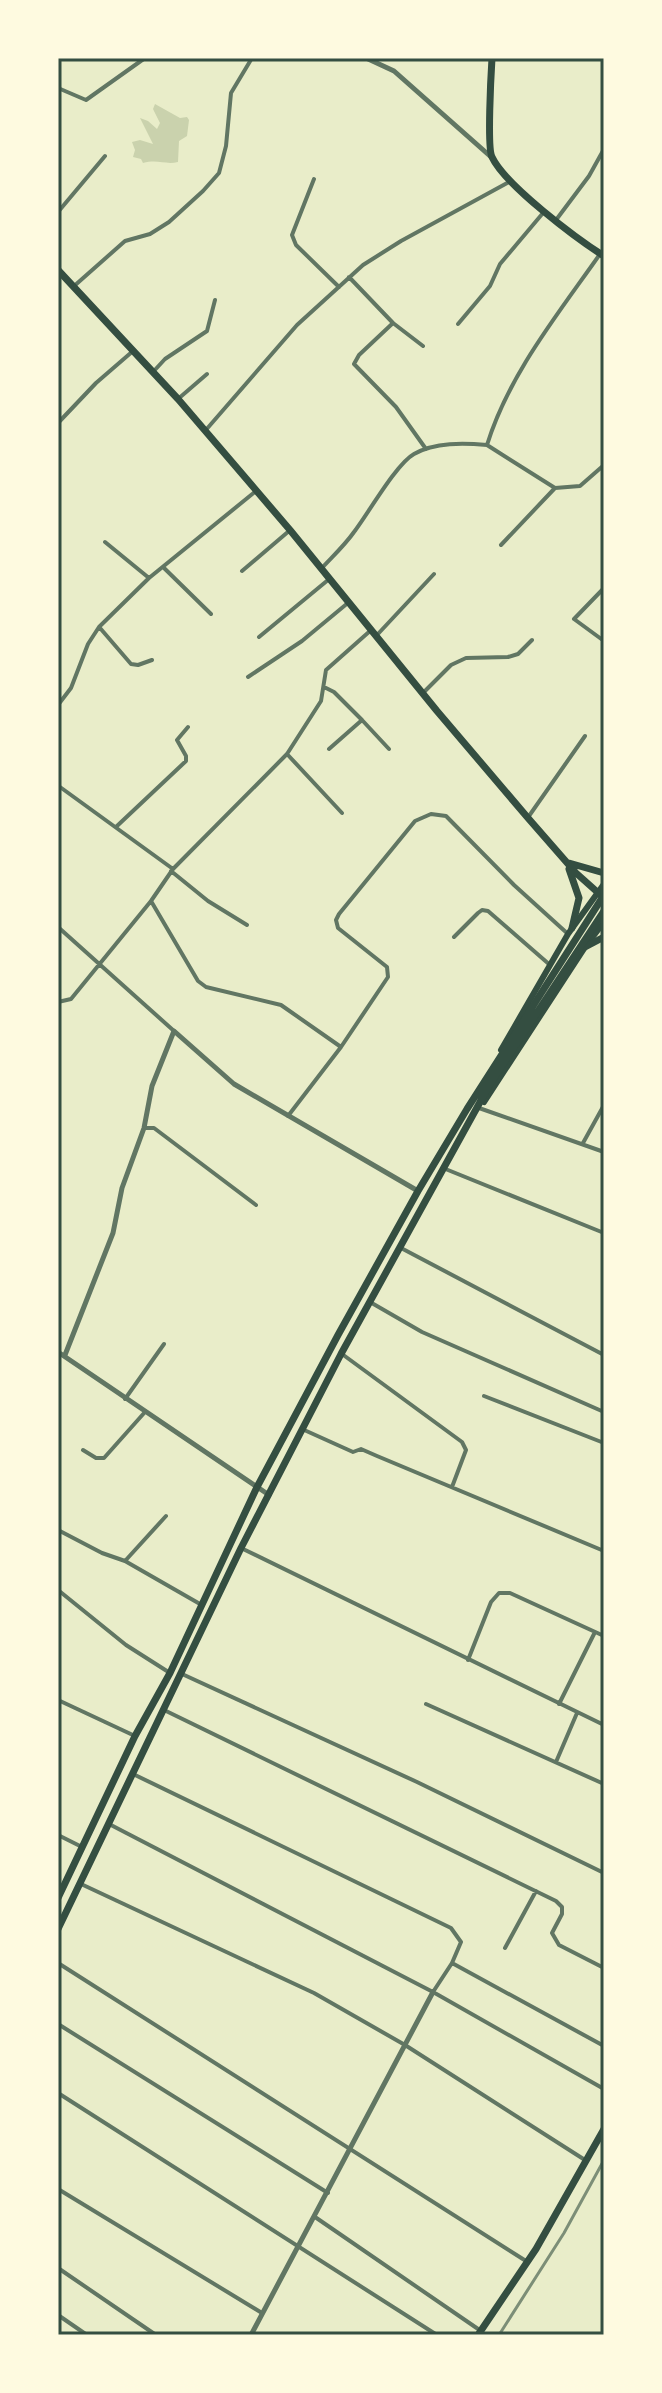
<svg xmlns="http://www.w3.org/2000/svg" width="662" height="2393" viewBox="0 0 662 2393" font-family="Figtree,sans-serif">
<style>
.green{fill:#cad2ad}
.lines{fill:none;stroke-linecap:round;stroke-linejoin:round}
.minor{stroke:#617663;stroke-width:4}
.tertiary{stroke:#617663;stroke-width:5}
.secondary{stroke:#344e41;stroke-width:6}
.primary{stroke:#344e41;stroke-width:7}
.trunk{stroke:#344e41;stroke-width:7}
.rail{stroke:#7c8e77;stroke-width:3}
.neatline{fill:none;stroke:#344e41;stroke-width:3}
</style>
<rect width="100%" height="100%" fill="#e9edc9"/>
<path class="green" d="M155,104L180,118L187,117L189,120L187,136L179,141L178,162C165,165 158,159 143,163L141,159L133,157L135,150L132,142L140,140L153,144L140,118L148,121L157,129L160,123L153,109Z"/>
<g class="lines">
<path class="minor" d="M58,88L86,100L145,58
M314,179L292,235L296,245L339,287
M58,212L105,156
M556,220L589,176L604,149
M349,277L393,323L359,355L354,364L396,407L426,449
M73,287L125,241L150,234L169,222L203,191L219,173L226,146L231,93L252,58
M393,323L423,346
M458,324L490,286L500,264L543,213
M153,372L165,359L207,331L215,300
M178,399L207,374
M58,423L96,383L133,351
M205,431L297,325L363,265L401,241L509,182
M487,445L555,488
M105,542L149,578
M501,545L555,488L580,486L604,465
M163,567L211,614
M321,569C332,557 345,545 354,532C368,514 396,464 414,454C435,442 464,443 487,445C509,374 558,314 600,254
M242,571L289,531
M604,588L574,619L604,641
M100,628L131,664L138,665L152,660
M377,635L434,574
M259,637L328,580
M248,677L302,641L349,602
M324,687L334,692L362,720L329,749
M423,693L451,665L466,658L508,657L518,654L532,640
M58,705L71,688L88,644L99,627L149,578L256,491
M362,720L389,749
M287,754L342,813
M60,787L173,869
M529,816L585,736
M117,826L186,761V756L177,740L188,727
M171,871L208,901L247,925
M151,901L198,981L206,987L281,1005L341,1047
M58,927L174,1031
M454,937L478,913L482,910L488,911L550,965
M58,1002L71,999L151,901L173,869L287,754L321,701L326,670L370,631
M479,1108L604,1152
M288,1116L341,1047L388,977L387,967L338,928L336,920L339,914L415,821L431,814L446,816L514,885L568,934
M144,1128H154L256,1205
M583,1143L604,1105
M443,1168L604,1233
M401,1248L604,1355
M370,1302L422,1332L604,1412
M342,1354L462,1442L466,1450L452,1487
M484,1396L604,1443
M125,1399L164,1344
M302,1429L353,1452L361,1449L377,1456L604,1551
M83,1450L96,1458H104L145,1412
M58,1530L102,1553L125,1561L200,1604
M241,1548L604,1725
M125,1561L166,1516
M58,1590L126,1645L170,1673
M468,1660L491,1602L499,1593H510L604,1636
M182,1674L417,1782L604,1873
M58,1700L135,1736
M426,1704L604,1784
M559,1704L595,1632
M164,1710L556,1901L562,1907V1914L552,1933L559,1945L604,1968
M556,1762L577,1713
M133,1774L451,1928L461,1942L452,1963L433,1992
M109,1824L433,1992L604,2089
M58,1835L82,1847
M81,1884L314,1993L405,2045L585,2160
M505,1948L536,1891
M58,1963L526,2261
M452,1963L604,2046
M58,2024L328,2193
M58,2093L437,2335
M58,2189L262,2313
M315,2217L481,2331
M58,2268L156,2335
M58,2315L87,2335"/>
<path class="tertiary" d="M366,58L394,71L490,156
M58,1352L269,1495
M65,1355L113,1233L122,1188L144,1128L152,1086L174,1031L234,1084L418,1191
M251,2335L433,1992"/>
<path class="secondary" d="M501,1050L568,934L604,884
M484,1102L585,947L604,922"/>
<path class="primary" d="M492,58C491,74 487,148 492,157C505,185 577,239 604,256
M58,270L178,399L290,530L437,711L528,818L576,873L604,898
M569,863L604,873
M569,869L579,898L572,928
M585,947L604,937
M478,2335L536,2249L604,2129"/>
<path class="trunk" d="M58,1898L135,1736L170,1673L257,1487L338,1335L418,1191L467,1109L604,895
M58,1929L241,1548L341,1354L490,1084L604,911"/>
<path class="rail" d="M499,2335L564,2233L604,2160"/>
</g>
<rect width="662" height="2393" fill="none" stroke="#fefae0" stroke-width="120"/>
<rect x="60" y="60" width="542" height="2273" class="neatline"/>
</svg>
